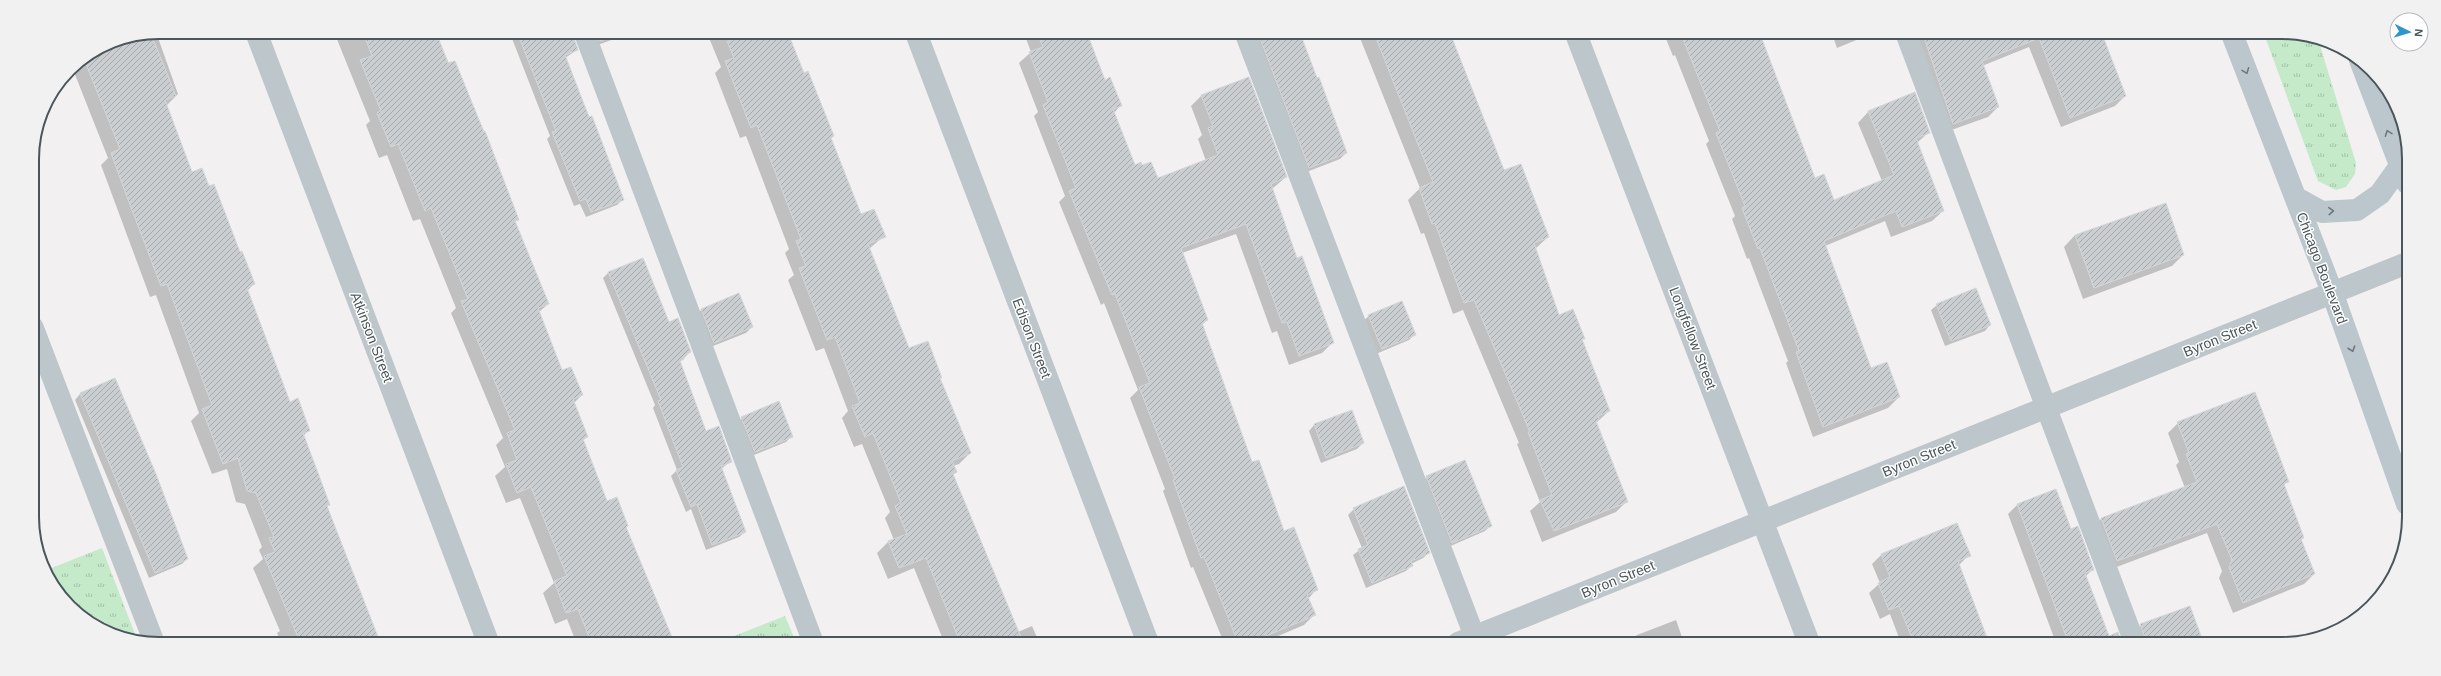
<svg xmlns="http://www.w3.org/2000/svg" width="2441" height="676" viewBox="0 0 2441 676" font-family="Helvetica,sans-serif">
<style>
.grass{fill:url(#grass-tufts)}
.shadow{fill:#0003}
.building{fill:url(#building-hatch);stroke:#d4d7da}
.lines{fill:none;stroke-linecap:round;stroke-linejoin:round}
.lane{stroke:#bdc6cb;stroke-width:21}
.street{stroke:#bdc6cb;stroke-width:22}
.secondary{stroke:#bbc7cc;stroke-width:22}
.oneway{stroke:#6c787d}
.labels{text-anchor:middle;stroke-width:3;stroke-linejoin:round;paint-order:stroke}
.street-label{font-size:14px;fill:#4a565b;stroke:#fff}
.rim{fill:none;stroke:#4a565b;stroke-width:2}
</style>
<defs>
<pattern id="grass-tufts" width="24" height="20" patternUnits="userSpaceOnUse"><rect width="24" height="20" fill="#c4eaca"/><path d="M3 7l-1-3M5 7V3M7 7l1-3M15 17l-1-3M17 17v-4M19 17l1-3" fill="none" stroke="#a1c0a7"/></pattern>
<pattern id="building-hatch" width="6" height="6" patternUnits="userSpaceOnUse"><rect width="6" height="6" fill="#caced0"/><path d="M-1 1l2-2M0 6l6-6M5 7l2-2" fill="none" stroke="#a6aaac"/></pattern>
</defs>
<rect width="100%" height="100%" fill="#f2f0f0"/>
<path class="grass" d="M2264,34H2307L2318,39L2356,163L2355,174L2346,187L2336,190L2318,181Z
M102,548L138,642L95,627L69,607L45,574L44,571Z
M785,616L796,642H719Z"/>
<path class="shadow" d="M156,32L178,94L166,106L192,173L208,187L254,284L247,291L290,403L309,430L303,436L329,505L327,507L378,642H281L277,633L280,631L253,568L263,559L259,550L262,547L245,504L236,502L227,469L212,474L191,421L199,413L156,295L150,297L101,165L108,158L72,67L110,42Z
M334,32H435L518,219L515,222L548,304L538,313L561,372L582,395L574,403L587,436L583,441L607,503L625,528L672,642H576L567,619L555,624L543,593L554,583L520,498L506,503L495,476L505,467L496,445L503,438L451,313L456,308L420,219L413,221L387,155L379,158L366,125L370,121Z
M505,32H572L577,50L565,58L623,199L617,205L586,217L580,204L574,206L547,139L550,136L511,36L507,38Z
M589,32L630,33L595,46Z
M707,33H786L803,74L833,136L830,139L861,215L884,236L869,249L908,350L941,377L939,379L970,453L959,464L953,466L956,472L953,475L1018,632L1032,626L1039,642H944L914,568L888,579L877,553L888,542L894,540L885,518L890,512L862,444L854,447L842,418L848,411L824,348L816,351L788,280L794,275L785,253L789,249L746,136L740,138L715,73L721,67Z
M1024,33H1086L1104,81L1121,105L1114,113L1134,166L1142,167L1157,179L1206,161L1198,139L1202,135L1191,106L1201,96L1248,78L1286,177L1272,189L1297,260L1332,343L1322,353L1289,365L1277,331L1272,333L1236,234L1182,253L1207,320L1202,325L1252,464L1284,533L1316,590L1308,599L1314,615L1304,625L1262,643H1224L1193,567L1191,568L1163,491L1165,489L1130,398L1138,390L1104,303L1101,305L1059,202L1065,196L1034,116L1038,112L1019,63L1031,52Z
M1258,33H1299L1346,153L1340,159L1304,173L1252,39Z
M1358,33H1449L1503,172L1548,237L1535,249L1558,316L1583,338L1582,340L1609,411L1596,423L1627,501L1616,512L1542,542L1530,511L1540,502L1517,444L1519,443L1463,310L1453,314L1424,233L1421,234L1408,200L1420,188Z
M1664,34H1759L1814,179L1834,201L1882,181L1858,123L1868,112L1914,93L1929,132L1917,143L1943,211L1932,221L1891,237L1885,221L1825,246L1871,369L1899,397L1888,408L1813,437L1786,363L1788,361L1749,258L1747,259L1732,219L1735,216L1706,144L1709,141L1675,55L1673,56Z
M1832,34H1871L1837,48Z
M1910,34H2100L2125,96L2115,106L2061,127L2029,47L1982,66L1998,107L1988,117L1943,133Z
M2075,235L2183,255L2172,266L2083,299L2064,247Z
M642,259L668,323L690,352L680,362L706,432L731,461L721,469L745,532L739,537L706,550L691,509L686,512L671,476L677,470L653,408L655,405L603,278L608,273Z
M1937,305L1990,325L1985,331L1945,346L1931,310Z
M701,310L752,327L746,333L708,348L696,315Z
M1369,316L1415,334L1409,340L1376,354L1363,321Z
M115,379L187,559L182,564L149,578L75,400L80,394Z
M742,418L792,436L786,442L749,457L736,423Z
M2178,423L2288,481L2283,486L2303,538L2301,540L2314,574L2304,584L2233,613L2219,578L2222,571L2207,533L2106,571L2091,529L2101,519L2185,488L2176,465L2179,462L2168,433Z
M1314,425L1363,443L1357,449L1321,463L1309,431Z
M1427,477L1491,526L1485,531L1446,548L1421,483Z
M2017,505L2070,531L2093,569L2085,577L2106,631L2110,636L2122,644L2056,643L2008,514Z
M1354,509L1429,553L1423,558L1411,564V566L1406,571L1366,588L1353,555L1362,548L1348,515Z
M1956,524L1969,555L1959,565L1988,643H1901L1890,614L1880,619L1869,593L1880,583L1872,564L1881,555Z
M1676,620L1684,643H1629L1637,635Z
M2141,625L2199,644H2135L2132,634Z"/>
<path class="building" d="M363,32H436L448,63L455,61L484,132L485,131L519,220L515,221L549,304L538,308L562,370L571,367L583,395L573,399L588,437L583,439L607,501L617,497L628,526L626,527L674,642H591L578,609L566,613L554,581L567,576L531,487L517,493L506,464L517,460L507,433L515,430L461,301L468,299L431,208L425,211L398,144L391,147L377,113L381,111L360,60L372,56Z
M517,32H572L578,50L565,55L589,117L592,116L624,200L591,212L586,199L580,201L552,132L556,131Z
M597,33H617V35L600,41Z
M724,33H788L804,73L808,71L834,136L831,138L861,214L874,209L886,237L868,244L909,348L928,341L942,378H940L971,453L952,461L957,472L953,474L1023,642H960L926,558L899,568L888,541L907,534L895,506L901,503L873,433L865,437L852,406L860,403L835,337L827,340L799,268L806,266L796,241L801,239L757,125L751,128L725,61L734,58Z
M1037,33H1087L1105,80L1110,77L1122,106L1113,109L1135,165L1141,162L1142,165L1151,162L1158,178L1218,155L1208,128L1213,126L1201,95L1249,77L1287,177L1271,184L1297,258L1302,256L1334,343L1299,356L1287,322L1282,323L1246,224L1181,248L1208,320L1202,323L1252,462L1259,460L1284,531L1294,527L1318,590L1307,595L1316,615L1249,643L1246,636L1237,640L1204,557L1201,558L1173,480L1175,479L1139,387L1150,383L1115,294L1112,295L1069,191L1076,188L1043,105L1048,102L1029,52L1043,47Z
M1258,33H1300L1317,78L1319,77L1347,153L1309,168Z
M1374,33H1450L1504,170L1521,164L1537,206L1549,237L1534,243L1559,315L1573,309L1585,339H1582L1610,411L1598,416L1599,419L1596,421L1628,502L1554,531L1540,500L1552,495L1528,432H1530L1474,300L1464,303L1435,223L1432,224L1419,188L1433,182Z
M151,34L176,96L165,100L192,172L202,168L209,186L214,184L240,252L242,251L255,284L247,288L290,402L298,398L310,431L303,433L330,505L327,506L380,642H300L264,556L275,552L269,538L274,537L256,493L247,491L238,458L223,464L202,409L212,405L167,284L161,286L127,197L111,153L120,149L84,59L92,53L136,37Z
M1681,34H1760L1815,178L1824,174L1834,200L1894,175L1868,111L1915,92L1930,133L1916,138L1944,211L1902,227L1896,211L1824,241L1871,368L1887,362L1900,397L1823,427L1796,352L1799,351L1760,248L1758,249L1742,208L1745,206L1716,133L1720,131Z
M1923,34H2102L2126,96L2070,118L2039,38L1982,61L1999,107L1953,124Z
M2166,203L2184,255L2094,288L2075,235Z
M643,258L669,322L678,318L691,352L683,356L684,359L680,361L706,431L719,426L732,462L721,466L746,532L712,545L697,504L691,507L676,470L683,467L658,401L661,400L608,272Z
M1976,288L1991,325L1951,341L1936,304Z
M739,293L753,327L714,343L701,309Z
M1402,301L1416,335L1382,349L1368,315Z
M115,378L156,474L188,559L155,573L80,393Z
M2255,392L2289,482L2284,484L2304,538L2301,539L2315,574L2243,603L2229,567L2232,560L2217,524L2117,561L2101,518L2197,482L2186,454L2189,453L2177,422Z
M779,401L793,437L755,452L741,417Z
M1352,410L1364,443L1326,458L1314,424Z
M1465,460L1492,526L1452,543L1426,476Z
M1404,486L1430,553L1411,561L1413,566L1372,583L1358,549L1368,545L1353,508Z
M2056,489L2071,529L2078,526L2094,570L2085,573L2109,636L2118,632L2122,644H2069L2017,504Z
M1957,523L1971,556L1958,561L1989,643H1914L1899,606L1889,610L1878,583L1890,577L1881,554Z
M2190,606L2204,644H2147L2140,624Z"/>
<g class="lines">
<path class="lane" d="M584,32L813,642
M1245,33L1477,643
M1906,34L2135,644
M33,327L154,642"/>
<path class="street" d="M256,32L488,642
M916,33L1148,643
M1576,34L1809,643
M1458,643L2407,263"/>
<path class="secondary" d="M2232,34L2332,292L2407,504
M2360,60L2407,183
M2295,197L2322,212L2357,210L2380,194L2400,166"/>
</g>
<defs><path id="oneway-chevron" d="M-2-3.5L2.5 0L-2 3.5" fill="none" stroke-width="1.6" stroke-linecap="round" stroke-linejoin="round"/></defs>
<g class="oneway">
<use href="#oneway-chevron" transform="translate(2246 71) rotate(69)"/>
<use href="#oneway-chevron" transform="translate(2388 133) rotate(-111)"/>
<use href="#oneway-chevron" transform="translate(2331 211) rotate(-3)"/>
<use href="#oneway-chevron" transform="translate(2352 349) rotate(71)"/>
</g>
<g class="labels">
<g class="street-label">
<text transform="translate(2322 268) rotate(69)" y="5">Chicago Boulevard</text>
<text transform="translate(372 337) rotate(69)" y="5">Atkinson Street</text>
<text transform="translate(1032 338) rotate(69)" y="5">Edison Street</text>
<text transform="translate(1693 338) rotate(69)" y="5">Longfellow Street</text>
<text transform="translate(2220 338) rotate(-22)" y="5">Byron Street</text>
<text transform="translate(1919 458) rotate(-22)" y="5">Byron Street</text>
<text transform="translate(1618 579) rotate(-22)" y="5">Byron Street</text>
</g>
</g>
<path d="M0 0H2441V676H0ZM159 39H2282A120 120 0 0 1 2402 159V517A120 120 0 0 1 2282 637H159A120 120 0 0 1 39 517V159A120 120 0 0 1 159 39Z" fill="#f1f1f2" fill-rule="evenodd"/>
<path class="rim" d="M159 39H2282A120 120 0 0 1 2402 159V517A120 120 0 0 1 2282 637H159A120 120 0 0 1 39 517V159A120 120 0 0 1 159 39Z"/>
<g transform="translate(2409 32) rotate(95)"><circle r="19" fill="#ffffff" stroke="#b7bbbd"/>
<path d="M0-3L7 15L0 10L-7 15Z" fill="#2f96cc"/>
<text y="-6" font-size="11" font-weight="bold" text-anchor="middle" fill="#4a565b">N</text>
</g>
</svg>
